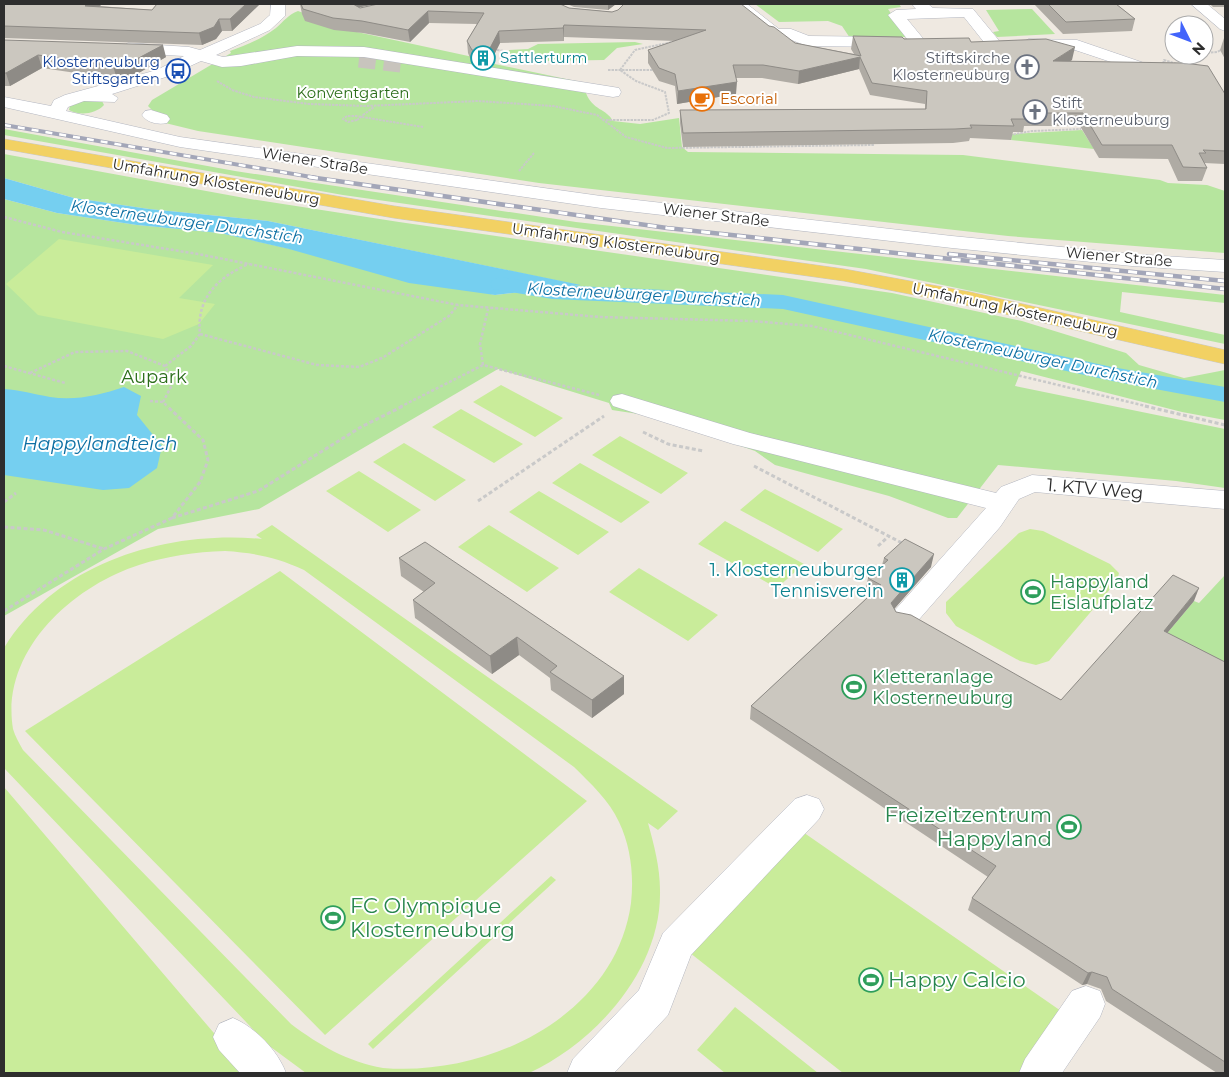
<svg xmlns="http://www.w3.org/2000/svg" width="1229" height="1077" viewBox="0 0 1229 1077" font-family="Montserrat,sans-serif">
<style>
.green{fill:#b6e59e}
.pitch{fill:#c9ec9a;fill-rule:evenodd}
.water{fill:#75cff0}
.lines{fill:none;stroke-linecap:round;stroke-linejoin:round}
.canal{fill:#75cff0;fill-rule:evenodd}
.minor-tunnel{stroke:#c8c4bd;stroke-width:17;stroke-dasharray:17 8;stroke-linecap:butt}
.minor-casing{stroke:#b4b7c1;stroke-width:1}
.major-casing{stroke:#c9c9c9;stroke-width:1}
.path-far2{stroke:#c9c9c9;stroke-width:2;stroke-dasharray:2.5 1;stroke-linecap:butt}
.path-far1{stroke:#c9c9c9;stroke-width:2.5;stroke-dasharray:3 2;stroke-linecap:butt}
.path{stroke:#c9c9c9;stroke-width:3;stroke-dasharray:4 2.5;stroke-linecap:butt}
.minor{fill:#fff;fill-rule:evenodd}
.major{fill:#f2d163;fill-rule:evenodd}
.rail-far1-casing{stroke:#a3a6b8;stroke-width:4}
.rail-casing{stroke:#a3a6b8;stroke-width:4.5}
.rail-far1{stroke:#fff;stroke-width:2.5;stroke-dasharray:7;stroke-linecap:butt}
.rail{stroke:#fff;stroke-width:3;stroke-dasharray:9;stroke-linecap:butt}
.path-bridge{stroke:#c9c9c9;stroke-width:2;stroke-dasharray:2.5 1;stroke-linecap:butt}
.wall{fill:#afaba4}
.shaded-wall{fill:#8e8b86}
.building{fill:#cbc7bf;stroke:#8e8b86}
.labels{text-anchor:middle;stroke-width:4;stroke-linejoin:round;paint-order:stroke}
.far-culture-label{font-size:15px;fill:#0d838f;stroke:#fff;text-anchor:start}
.far-worship-label{font-size:15px;fill:#5b616d;stroke:#fff;text-anchor:end}
.far-transit-label{font-size:15px;fill:#164399;stroke:#fff;text-anchor:end}
.far-park-label{font-size:15px;fill:#2c6e1b;stroke:#fff}
.far-food-label{font-size:15px;fill:#c56008;stroke:#fff;text-anchor:start}
.far-street-label{font-size:15px;fill:#2e2e2e;stroke:#fff}
.far-water-label{font-size:16px;font-style:italic;fill:#0d6fa3;stroke:#fff}
.park-label{font-size:18px;fill:#2c6e1b;stroke:#fff}
.street-label{font-size:18px;fill:#2e2e2e;stroke:#fff}
.culture-label{font-size:18px;fill:#0d838f;stroke:#fff;text-anchor:end}
.leisure-label{font-size:18px;fill:#27864d;stroke:#fff;text-anchor:start}
.water-label{font-size:19px;font-style:italic;fill:#0d6fa3;stroke:#fff}
.near-leisure-label{font-size:21px;fill:#27864d;stroke:#fff;text-anchor:start}
</style>
<rect width="100%" height="100%" fill="#efe9e1"/>
<path class="green" d="M755,4H899L901,7L888,9L907,37L850,38L842,26L828,21L779,22Z
M1032,9L1055,34L997,37L993,32L999,31L986,10Z
M298,11L357,32L473,57L472,62L481,66L490,63L590,84L586,93C592,110 607,109 613,121L640,124L679,118L682,147L688,152L963,155L1160,180L1168,183L1207,185L1225,191V253L1008,236L539,183L198,131L157,121L155,113L148,106L152,100L231,53L230,51C246,45 262,39 276,28C284,21 288,15 298,11Z
M635,42L643,44L617,48L604,60L544,61L542,59L547,58V55L510,58L509,50L528,49L538,44Z
M83,100L102,101L104,105C96,114 79,116 69,110L70,105Z
M4,129L235,171L576,222L1225,295V303L1122,292L1120,312L1225,335V344L866,269L343,195L4,135Z
M1082,130L1094,149L1011,140L1012,134Z
M4,154L250,199L399,222L892,293L1022,321L1126,353L1139,365L1184,378L1225,370V420L1182,412L1021,371L1015,386L1225,429V488L1176,481L998,465L957,518H948L889,496L775,465L755,451L658,417L612,410L609,403L498,369L259,509L158,529L4,616V199L57,213L137,225L220,233L495,295L579,285L268,221L149,209L74,198L4,178Z
M1225,575V677L1158,644L1194,601L1199,603Z"/>
<path class="pitch" d="M59,239L213,265L179,298L215,304L199,324L163,339L38,315L6,284Z
M501,385L563,418L535,437L473,402Z
M461,409L523,444L494,463L432,427Z
M620,436L688,473L661,494L592,455Z
M404,443L466,480L435,501L373,462Z
M580,463L650,502L621,523L552,483Z
M359,471L421,510L388,532L326,491Z
M765,489L843,529L818,552L740,510Z
M539,491L609,532L578,555L509,512Z
M725,521L804,564L777,588L698,544Z
M272,525L678,811L658,830L648,823C654,845 660,867 660,890C662,969 596,1042 529,1073H306L268,1045L4,768V648C57,562 167,530 262,539L256,535ZM225,551C255,553 276,557 304,570L574,767C591,784 609,800 619,822C631,847 634,876 631,903C616,1015 489,1077 383,1068C348,1062 319,1045 291,1024L23,750C19,743 15,736 13,729C0,651 73,586 139,565C167,556 195,552 225,551Z
M489,525L559,568L527,592L458,547Z
M1030,529L1043,531L1110,564L1119,573L1117,581L1049,661L1036,665L1020,661L956,626L946,613V602L1019,533Z
M639,568L718,615L688,641L609,592Z
M280,571L587,801L325,1035L25,731Z
M4,787L248,1073H4Z
M800,830L1061,1011L1019,1073H843L685,949Z
M551,876L556,880L373,1049L368,1044Z
M735,1007L818,1073H725L697,1050Z"/>
<path class="water" d="M4,178L74,198L149,209L268,221L581,285L495,295L409,283L289,249L220,233L137,225L57,213L4,199Z
M124,387L141,396L137,415L162,446L157,468L129,488L103,490L4,475V389C20,390 34,394 50,397C76,401 100,395 124,387Z"/>
<g class="lines">
<path class="canal" d="M501,277L552,285L783,295L1112,367L1225,387V402L1112,381L783,309L552,299L493,289L490,284L493,279Z"/>
<path class="minor-tunnel" d="M359,59L401,64"/>
<g class="minor-casing">
<path id="minor" d="M271,4H285V16L270,30L216,55L223,57L297,46L364,47L613,87L619,88L621,92L619,96L613,97L364,57L297,56L241,66L222,67L201,61L169,76L112,94L118,98L115,102L84,101L68,107L66,111L180,137L601,196L952,236L1132,254L1225,260V272L1132,266L952,248L601,208L180,147L4,107V97L51,106L54,100L65,95L157,70L184,56L128,53L120,48L128,43L189,47L200,50L260,24L270,15Z
M731,4H747L779,29H791L809,36L889,37L897,42L889,47L807,46L789,39L769,37Z
M912,4H928L933,8L973,9L1001,43L993,48L987,46L964,17L907,19L926,42L924,45H912L888,15L896,10L916,9Z
M1191,4H1207L1225,19V31L1220,29Z
M1029,39L1077,40L1147,64L1149,67L1141,72L1075,50L1023,47L1021,44Z
M151,110L167,115L170,119L167,123C159,125 147,123 142,115L145,111Z
M622,394L750,433L996,493L1001,487L1032,475L1225,491V509L1035,492L1019,499L1000,527L915,624L905,627L895,624L890,617L895,610L986,508L733,444L613,406L610,401L613,396Z
M807,795L819,799L824,809L819,819L691,955L668,1015L614,1073H567L573,1059L639,990L663,933L795,799Z
M1086,986L1100,991L1105,1004L1100,1017L1062,1073H1019L1025,1059L1072,991Z
M233,1018C255,1027 278,1051 286,1073H240L219,1050L213,1037L219,1024Z"/>
</g>
<g class="major-casing">
<path id="major" d="M4,139L394,206L844,269L970,292L1225,350V364L970,306L844,281L394,218L4,149Z"/>
</g>
<path class="path-far2" d="M497,50L505,51L504,55
M1204,53L1217,52L1225,48
M1160,64H1163L1164,60L1177,64
M1186,65L1192,62L1193,55
M608,70H655
M217,81L232,90L254,97L309,104L366,106L478,101L553,106L597,115L626,137L667,148L874,145
M363,115L374,107
M357,120L348,122L343,119L347,116H356L423,127
M606,120H653L669,113L665,92L636,81L620,70L635,50L672,42
M1010,135L1032,131L1081,129
M519,171L534,153"/>
<path class="path-far1" d="M4,217L62,232L198,254L458,305L600,317L752,321L812,326L1150,407
M200,334L317,365L359,367L382,358L449,316L458,305
M483,365L480,344L488,309
M4,366L65,383
M165,366L191,346L200,334C196,298 218,277 249,264
M30,373L75,352L127,351L165,366L173,383L163,402
M150,401L163,402L168,407
M400,407L483,365L599,395"/>
<path class="path" d="M1145,406L1225,425
M643,432L668,444L703,451
M754,466L904,544
M478,501L604,416
M4,502L16,493
M172,518L258,491L361,427L403,406
M4,527L44,530L104,549
M878,546L889,536
M4,611L104,549L172,518L200,482L208,460L203,440L167,406"/>
<use href="#minor" class="minor"/>
<use href="#major" class="major"/>
<g class="rail-far1-casing">
<path id="rail-far1" d="M4,125L317,178"/>
</g>
<g class="rail-casing">
<path id="rail" d="M309,177L667,228L1225,289
M949,254L1225,281"/>
</g>
<use href="#rail-far1" class="rail-far1"/>
<use href="#rail" class="rail"/>
<path class="path-bridge" d="M357,120L363,115"/>
</g>
<path class="wall" d="M4,4H102L99,6L152,10L157,4H260L232,31H222L216,39L202,45L4,38Z
M300,4H376L359,7L360,8H569L769,26L795,43L854,54L851,49L853,36L971,42L1072,60L1070,61L1225,94V164L1204,163L1207,168L1202,181H1178L1168,159L1099,158L1080,126H1024L1023,132H1013L1011,140L970,138L969,141L953,143L683,147L680,123V110L925,109V104L870,95L859,69L798,84L762,78H736V94L677,104L675,86L659,81L648,63V50L675,41L564,37V41L500,43L490,63L486,65L472,63L468,53L467,41L477,24L429,23L410,42L363,33L334,30L305,21L302,14Z
M567,4H616L608,10L574,7Z
M1034,4H1116L1135,19L1132,31L1063,34Z
M1210,4H1225V7H1213Z
M1225,35V59L1220,50Z
M4,40L166,57L137,74L117,79L42,68L10,86H4Z
M399,558L624,676V694L592,718L551,690L550,678L519,655L492,674L415,618L413,600L424,592L401,576Z
M884,558L931,567L894,609L896,612L1061,700L1194,601L1167,633L1225,662V1073H1217L1106,1001L1101,989L1087,984L1082,985L968,910L972,898L988,877L750,719L751,706L871,594L865,591L868,578L882,565Z"/>
<path class="shaded-wall" d="M87,4H102L89,17L85,6Z
M246,4H260L232,31L230,19Z
M350,4H376L356,8Z
M608,4H616L608,10Z
M428,11L429,23L410,42L408,30Z
M219,19L222,31L216,39L202,45L199,33Z
M564,25V41L563,28Z
M499,31L500,43L490,63L486,65V52Z
M163,45L166,57L137,74L117,79L113,66Z
M1075,47L1072,60L1050,73L1053,61Z
M38,55L42,68L10,86L6,73Z
M860,57L859,69L798,84L799,71Z
M737,82L736,94L677,104L678,91Z
M934,554L931,567L888,616L891,603Z
M1199,588L1194,601L1158,644L1164,631Z
M517,637L519,655L492,674L490,656Z
M624,676V694L592,718V700Z
M1092,972L1087,984L1082,985L1088,973Z"/>
<path class="building" d="M4,4H87L85,6L152,10L157,4H246L230,19H219L214,27L199,33L4,26Z
M301,4H353L360,8L378,4H560L569,8L612,12L618,10L624,4H741L769,26L774,27L795,43L861,56L853,36L902,37L904,39L969,38L971,42L1046,39L1075,47L1053,61L1184,63L1208,66L1225,94V151L1203,150L1206,153H1199L1207,168L1183,167L1172,145H1102L1083,113H1023L1025,119H1011L1014,126L970,125L972,128L955,129L683,133L680,110L926,109L927,91L872,83L860,57L799,71L763,65H733L737,82L678,91L675,74L659,68L648,50L706,30L564,25L563,28L499,31L489,50L486,52L472,50L467,41L484,13L428,11L408,30L362,21L333,18L303,9Z
M1048,4H1116L1135,19L1066,22Z
M4,40L163,45L133,61L113,66L38,55L6,73H4Z
M905,539L934,554L891,603L896,612L911,615L1061,700L1173,575L1199,588L1164,631L1225,662V1062L1112,989L1107,977L1092,972L1088,973L972,898L996,866L751,706L881,585L868,578L888,560L884,558Z
M425,542L624,676L592,700L550,672L557,666L517,637L490,656L413,600L435,583L399,558Z"/>
<defs>
<g id="building-ring" transform="scale(1.25)"><circle r="9.5" fill="#fff" stroke="#0f9aa8" stroke-width="1.5"/><path d="M-4-6H4V6H1V3H-1V6H-4ZM-2.5-4.3h1.7v1.8h-1.7ZM.8-4.3h1.7v1.8H.8ZM-2.5-1h1.7V.8h-1.7ZM.8-1h1.7V.8H.8Z" fill="#0f9aa8"/></g>
<g id="church-ring" transform="scale(1.25)"><circle r="9.5" fill="#fff" stroke="#6b7280" stroke-width="1.5"/><path d="M-1.2-6h2.4v3.5h3.3v2.4h-3.3V6h-2.4V-.1h-3.3v-2.4h3.3Z" fill="#6b7280"/></g>
<g id="bus-ring" transform="scale(1.25)"><circle r="9.5" fill="#fff" stroke="#1a4fb4" stroke-width="1.5"/><path d="M-5-6H5V4H4V6H2V4H-2V6H-4V4H-5ZM-3.5-4V0h7V-4ZM-3.5 1.2v1.5H-2V1.2ZM2 1.2v1.5H3.5V1.2Z" fill="#1a4fb4"/></g>
<g id="cafe-ring" transform="scale(1.25)"><circle r="9.5" fill="#fff" stroke="#e8710a" stroke-width="1.5"/><path d="M-5.5-4.5H6V0H3Q3 3.5 0 3.5H-2.5Q-5.5 3.5-5.5 0ZM3-3.2v2h1.7v-2ZM-6 4.5H4V6H-6Z" fill="#e8710a"/></g>
<g id="stadium-ring" transform="scale(1.25)"><circle r="9.5" fill="#fff" stroke="#2e9e5b" stroke-width="1.5"/><path d="M0-5a6.5 5 0 1 0 0 10a6.5 5 0 1 0 0-10ZM-3.5-1.8h7v3.6h-7Z" fill="#2e9e5b"/></g>
</defs>
<g fill-rule="evenodd">
<use href="#building-ring" x="483" y="58"/>
<use href="#church-ring" x="1027" y="67"/>
<use href="#bus-ring" x="178" y="71"/>
<use href="#cafe-ring" x="702" y="99"/>
<use href="#church-ring" x="1035" y="112"/>
<use href="#building-ring" x="902" y="580"/>
<use href="#stadium-ring" x="1033" y="592"/>
<use href="#stadium-ring" x="854" y="687"/>
<use href="#stadium-ring" x="1069" y="827"/>
<use href="#stadium-ring" x="333" y="918"/>
<use href="#stadium-ring" x="871" y="980"/>
</g>
<g class="labels">
<g class="far-culture-label">
<text x="500" y="63">Sattlerturm</text>
</g>
<g class="far-worship-label">
<text x="1010" y="63">Stiftskirche<tspan x="1010" dy="17">Klosterneuburg</tspan></text>
<text x="1052" y="108" text-anchor="start">Stift<tspan x="1052" dy="17">Klosterneuburg</tspan></text>
</g>
<g class="far-transit-label">
<text x="160" y="67">Klosterneuburg<tspan x="160" dy="17">Stiftsgarten</tspan></text>
</g>
<g class="far-park-label">
<text x="353" y="98">Konventgarten</text>
</g>
<g class="far-food-label">
<text x="720" y="104">Escorial</text>
</g>
<g class="far-street-label">
<text transform="translate(315 161) rotate(9)" y="5">Wiener Straße</text>
<text transform="translate(216 182) rotate(10)" y="5">Umfahrung Klosterneuburg</text>
<text transform="translate(716 215) rotate(7)" y="5">Wiener Straße</text>
<text transform="translate(616 243) rotate(8)" y="5">Umfahrung Klosterneuburg</text>
<text transform="translate(1119 257) rotate(5)" y="5">Wiener Straße</text>
<text transform="translate(1015 310) rotate(12)" y="5">Umfahrung Klosterneuburg</text>
</g>
<g class="far-water-label">
<text transform="translate(187 221) rotate(8)" y="6">Klosterneuburger Durchstich</text>
<text transform="translate(644 294) rotate(3)" y="6">Klosterneuburger Durchstich</text>
<text transform="translate(1043 358) rotate(12)" y="6">Klosterneuburger Durchstich</text>
</g>
<g class="park-label">
<text x="154" y="383">Aupark</text>
</g>
<g class="street-label">
<text transform="translate(1095 489) rotate(5)" y="6">1. KTV Weg</text>
</g>
<g class="culture-label">
<text x="884" y="576">1. Klosterneuburger<tspan x="884" dy="21">Tennisverein</tspan></text>
</g>
<g class="leisure-label">
<text x="1050" y="588">Happyland<tspan x="1050" dy="21">Eislaufplatz</tspan></text>
<text x="872" y="683">Kletteranlage<tspan x="872" dy="21">Klosterneuburg</tspan></text>
</g>
<g class="water-label">
<text x="100" y="450">Happylandteich</text>
</g>
<g class="near-leisure-label">
<text x="1052" y="822" text-anchor="end">Freizeitzentrum<tspan x="1052" dy="24">Happyland</tspan></text>
<text x="350" y="913">FC Olympique<tspan x="350" dy="24">Klosterneuburg</tspan></text>
<text x="888" y="987">Happy Calcio</text>
</g>
</g>
<rect width="1229" height="1077" fill="none" stroke="#2e2e2e" stroke-width="10"/>
<g transform="translate(1189 40) rotate(132)"><circle r="24" fill="#ffffff" stroke="#ababab"/>
<path d="M0-4L9 19L0 12L-9 19Z" fill="#4264fb"/>
<text y="-8" font-size="14" font-weight="bold" text-anchor="middle" fill="#2e2e2e">N</text>
</g>
</svg>
